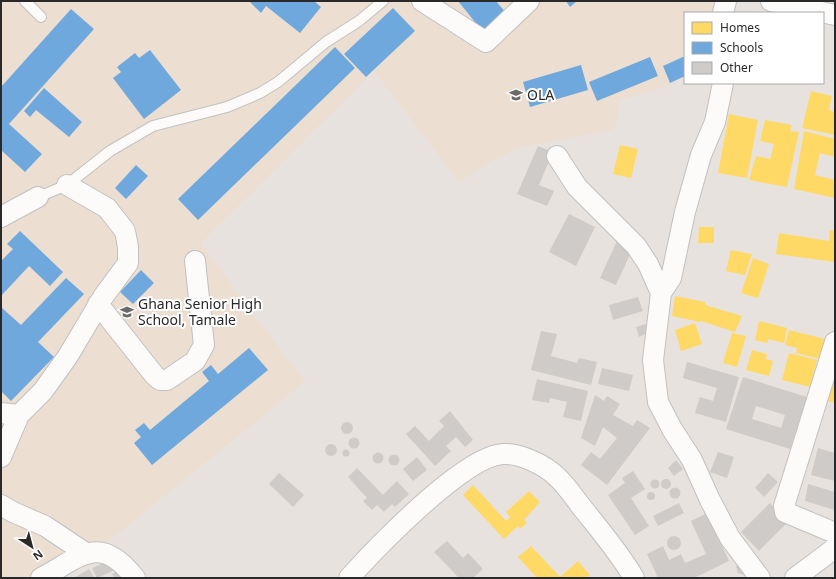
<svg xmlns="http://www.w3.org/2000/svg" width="836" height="579" viewBox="0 0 836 579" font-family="'Noto Sans',sans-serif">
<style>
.education{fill:#ecdfd2}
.homes{fill:#ffd966}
.schools{fill:#6fa8dc}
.building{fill:#cecbc8;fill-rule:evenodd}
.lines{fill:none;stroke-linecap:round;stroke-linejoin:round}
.service-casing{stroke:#c1c0c0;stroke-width:12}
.minor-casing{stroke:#c1c0c0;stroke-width:22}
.service{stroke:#fcfbfa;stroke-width:10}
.minor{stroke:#fcfbfa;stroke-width:20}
.labels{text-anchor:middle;stroke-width:4;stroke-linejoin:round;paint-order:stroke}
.poi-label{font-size:14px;fill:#292929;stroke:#fff;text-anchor:start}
</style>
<rect width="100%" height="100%" fill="#e8e2de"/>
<path class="education" d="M1,1H715L716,13H685V76L659,89L618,101L619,116L613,130L521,147L487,164L459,182L374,71L201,243L305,382L104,545L33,578H1Z"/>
<path class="homes" d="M811,91L832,96L829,110L835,112V135L802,128Z
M729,114L758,120L747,178L718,173Z
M765,120L792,125L790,131L799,132L787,187L749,180L756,156L770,159L774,144L760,141Z
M804,131L835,139V157L820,153L815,175L835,180V198L794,189Z
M620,145L638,149L631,178L613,174Z
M699,227H714V243H698Z
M830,230L835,231V262L776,254L779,233L829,241Z
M731,250L752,254L745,275L726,271Z
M753,258L769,264L758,298L741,293Z
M675,296L705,302V305L742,316L735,332L701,321L700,322L672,316Z
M759,321L787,328L784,343L768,339L767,343L755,340Z
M695,323L702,344L681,351L675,330Z
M789,330L825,339L820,359L796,353L797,348L785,345Z
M732,333L746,336L737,367L723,363Z
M752,350L767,354L766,359L773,361L769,376L746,370Z
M789,353L817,360L810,387L782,380Z
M835,368V403L825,400Z
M473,485L506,521L510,517L506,512L529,491L540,502L524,520L527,523L520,529L518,526L504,539L463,495Z
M531,546L560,577L578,561L590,575L586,578H537L518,557Z"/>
<path class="schools" d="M249,1H314L321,7L300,33L266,6L261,13Z
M458,1H496L506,13L483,32Z
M566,1H577L570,7Z
M393,8L415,31L366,77L344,54Z
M71,9L94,29L9,124L42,154L25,172L1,150V87Z
M335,47L355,68L198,220L178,199Z
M150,50L181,90L144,119L113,78L121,72L117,67L135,53L139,58Z
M685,56V76L670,83L663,66Z
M650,57L658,76L597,101L589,82Z
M581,65L588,90L530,107L523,82Z
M44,88L82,122L69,137L36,110L30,117L24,111Z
M136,165L148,176L126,199L115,188Z
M20,231L63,272L50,286L29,266L1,296V261L13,249L7,244Z
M141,270L154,283L133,304L120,292Z
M66,278L84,294L38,342L54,357L11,401L1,391V307L21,325Z
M249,348L268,370L152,465L134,443L141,437L135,430L144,423L150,430L209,381L202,372L211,365L218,374Z"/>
<path class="building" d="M538,146L553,152L539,185L554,191L547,206L517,194Z
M569,214L595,227L576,266L549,252Z
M617,241L633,248L616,285L600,278Z
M638,297L643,311L613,320L609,305Z
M646,324L648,333L639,337L636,327Z
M541,331L557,334L551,356L577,363L579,358L597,362L591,385L531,370Z
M687,362L739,377L726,422L695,413L700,397L713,401L717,388L683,378Z
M602,368L633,375L629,391L598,384Z
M743,377L807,397L790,449L726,429ZM756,406L785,415L781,428L752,419Z
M537,379L588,391L581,421L563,417L567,402L550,398L549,403L532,400Z
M595,395L604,401L607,396L620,404L613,415L633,426L637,420L650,428L607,485L581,465L591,452L600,459L617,438L603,427L595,446L581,438Z
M450,411L473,440L465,447L456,437L446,446L451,451L435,466L406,434L415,426L429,441L444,426L439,421Z
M341 428a6 6 0 1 1 12 0a6 6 0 1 1-12 0Z
M348.5 443a5.5 5.5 0 1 1 11 0a5.5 5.5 0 1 1-11 0Z
M325 450a6 6 0 1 1 12 0a6 6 0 1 1-12 0Z
M818,448L835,453V481L811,475Z
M342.5 453a3.5 3.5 0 1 1 7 0a3.5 3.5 0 1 1-7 0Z
M718,452L734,457L727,478L710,472Z
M372.5 458a5.5 5.5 0 1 1 11 0a5.5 5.5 0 1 1-11 0Z
M388.5 460a5.5 5.5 0 1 1 11 0a5.5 5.5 0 1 1-11 0Z
M417,457L427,470L413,481L403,469Z
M676,460L683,469L674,476L668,468Z
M357,468L383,495L397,481L409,494L395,507L392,504L384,512L377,505L372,510L363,501L367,498L348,477Z
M633,471L645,489L631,498L649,526L635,535L608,495L625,483L622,478Z
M279,473L304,495L293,507L269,484Z
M768,473L778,482L764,497L755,488Z
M661 484a5 5 0 1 1 10 0a5 5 0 1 1-10 0Z
M650.5 484a4.5 4.5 0 1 1 9 0a4.5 4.5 0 1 1-9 0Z
M808,484L835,492V510L805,501Z
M669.5 493a5.5 5.5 0 1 1 11 0a5.5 5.5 0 1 1-11 0Z
M647 496a4 4 0 1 1 8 0a4 4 0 1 1-8 0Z
M679,503L684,513L658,526L653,516Z
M770,503L787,523L759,551L741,532Z
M707,513L729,561L694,578H658L647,554L663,546L669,560L681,554L685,563L706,554L691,521Z
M667 543a7 7 0 1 1 14 0a7 7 0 1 1-14 0Z
M447,541L463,558L468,553L483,569L473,578H459L434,552Z
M111,560L115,570L97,578L92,568Z
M738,564L747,574L744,575L738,573L736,567Z
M123,567L122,578H115L112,574Z
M89,569L94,578H74Z"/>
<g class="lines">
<g class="service-casing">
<path id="service" d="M25,1L41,17
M38,197L67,185L110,151L153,126L227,107L260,93L278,82L326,42L359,21L383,1"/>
</g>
<g class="minor-casing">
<path id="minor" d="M422,1L486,42L529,1
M771,1L835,15
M723,13L726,1
M557,156L577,187L636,246L648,264L661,293L653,360L658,402L672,429L692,460L710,500L730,538L760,578
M1,217L38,197
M661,293L671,278L685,212L701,155L715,122L723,83
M98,304L155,376L160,380H167L195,361L204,345L195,261
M835,342L784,506L785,512L835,533
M1,413L19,415
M1,457L19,415L43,391L68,356L103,297L128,263V247L125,231L107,208L67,185
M1,505L13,512L45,526L87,554
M41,578C82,556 100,533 135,578
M349,578C376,548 464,456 503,454C520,453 545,465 557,477C566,485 573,496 580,505C599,529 619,552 634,578
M795,578L835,548"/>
</g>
<use href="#service" class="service"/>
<use href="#minor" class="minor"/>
</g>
<defs>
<g id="school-bare" transform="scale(1.08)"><path d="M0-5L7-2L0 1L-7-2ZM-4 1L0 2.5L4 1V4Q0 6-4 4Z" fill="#6c6a68" stroke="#fff" stroke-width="2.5" paint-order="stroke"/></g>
</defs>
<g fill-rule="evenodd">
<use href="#school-bare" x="516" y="95"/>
<use href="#school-bare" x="127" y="312"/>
</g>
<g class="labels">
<g class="poi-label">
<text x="527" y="100">OLA</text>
<text x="138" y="309">Ghana Senior High<tspan x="138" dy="16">School, Tamale</tspan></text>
</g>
</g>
<rect width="836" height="579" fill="none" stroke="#292929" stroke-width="4"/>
<rect x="684" y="12" width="140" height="72" fill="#ffffff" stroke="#a9a9a9"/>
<rect x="692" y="22" width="20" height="12" fill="#ffd966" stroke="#a9a9a9"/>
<text x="720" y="32" font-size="12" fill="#292929">Homes</text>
<rect x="692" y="42" width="20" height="12" fill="#6fa8dc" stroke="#a9a9a9"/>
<text x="720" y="52" font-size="12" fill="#292929">Schools</text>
<rect x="692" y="62" width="20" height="12" fill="#cecbc8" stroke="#a9a9a9"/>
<text x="720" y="72" font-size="12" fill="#292929">Other</text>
<g transform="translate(32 547) rotate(144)" stroke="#ffffff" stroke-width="3" paint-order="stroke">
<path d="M0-3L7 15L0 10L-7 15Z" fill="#292929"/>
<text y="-6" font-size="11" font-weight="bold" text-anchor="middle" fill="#292929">N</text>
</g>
</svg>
